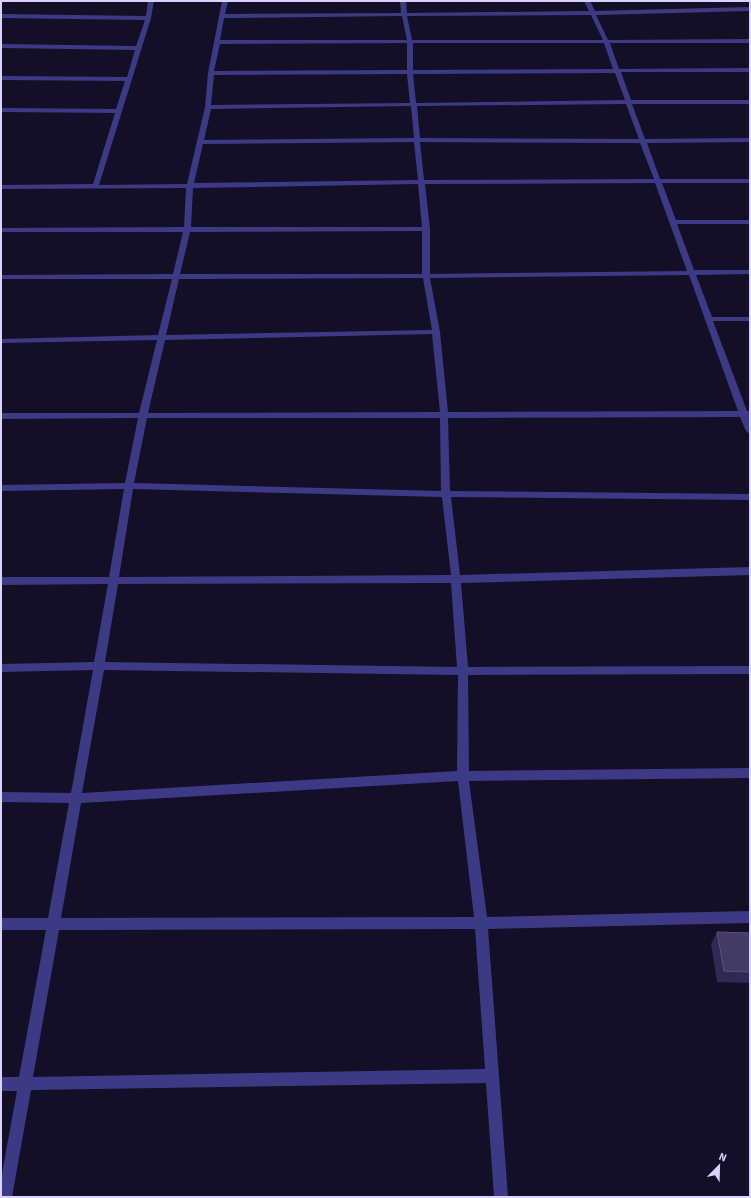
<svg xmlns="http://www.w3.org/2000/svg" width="751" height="1198" viewBox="0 0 751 1198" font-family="'Source Sans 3',sans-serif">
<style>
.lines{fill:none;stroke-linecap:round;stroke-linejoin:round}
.street{fill:#3d3a85;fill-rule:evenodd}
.wall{fill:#312854}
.building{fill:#433a66;stroke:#5a527e}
</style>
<rect width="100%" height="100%" fill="#130f26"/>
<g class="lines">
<path class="street" d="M148,1H154L151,18L99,185L187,184L205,107L208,73L222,1H228L225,14L401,13L400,1H406L407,13L589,11L584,1H590L595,11L750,7V11L596,15L608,40L750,39V43H610L619,69L750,68V72H621L631,100H750V104H632L645,139L750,138V142L647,143L660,179H750V183H662L676,220H750V224H677L694,270H750V274L696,275L712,317H750V321H713L747,411H750V434L746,431L740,417L448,418L450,491L750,494V500L451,497L460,575L750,567V575L461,583L468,667L750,666V674L468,675L469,771L750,768V778L469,781L487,917L750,911V923L488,929L508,1197H494L486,1083L31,1090L12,1197H1V1179L17,1091H1V1077H19L46,930H1V918H48L69,803L1,802V792L71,793L93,670L1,672V664L94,662L108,584L1,585V577H109L124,489L1,491V485L125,483L138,418L1,419V413H139L157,340L1,343V339L158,335L172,279H1V275L173,274L183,232H1V228L184,227L186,188L1,189V185L93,184L115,113L1,112V108L116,109L125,81L1,80V76L127,77L135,50L1,48V44L136,46L145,20L1,18V14L146,16ZM591,15L603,40H412L407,16ZM402,16L407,40H220L224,18ZM407,43V70L214,71L220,44ZM413,43H604L613,69L413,70ZM615,73L625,100L416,103L413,74ZM407,74L410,103L211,105L214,75ZM626,104L639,139L420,138L417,106ZM411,106L414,138L204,140L211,109ZM414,142L418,180L194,183L203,144ZM420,142L640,143L654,179L424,180ZM655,183L687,271L430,274V229L425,184ZM418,184L422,227H191L193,188ZM422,231V274H180L190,232ZM689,275L738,411L448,412L440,332L430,278ZM423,278L432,330L166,335L179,279ZM432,334L440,412L148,413L165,340ZM147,418H440L441,491L134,483ZM133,489L442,497L451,575L119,577ZM451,583L457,667L105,662L118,584ZM104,670L458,675L457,771L82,793ZM458,781L474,917L61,918L81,803ZM475,929L485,1069L33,1077L59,930Z"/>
</g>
<path class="wall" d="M717,932L750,933V983L717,982L711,944Z"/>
<path class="building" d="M717,932L750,933V972L724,971Z"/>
<rect width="751" height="1198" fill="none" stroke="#d9d4ff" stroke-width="4"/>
<g transform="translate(719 1166) rotate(23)" stroke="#130f26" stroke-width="3" paint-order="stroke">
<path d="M0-3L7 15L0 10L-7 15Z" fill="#d9d4ff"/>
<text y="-6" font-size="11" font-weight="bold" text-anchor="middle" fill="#d9d4ff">N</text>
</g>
</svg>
